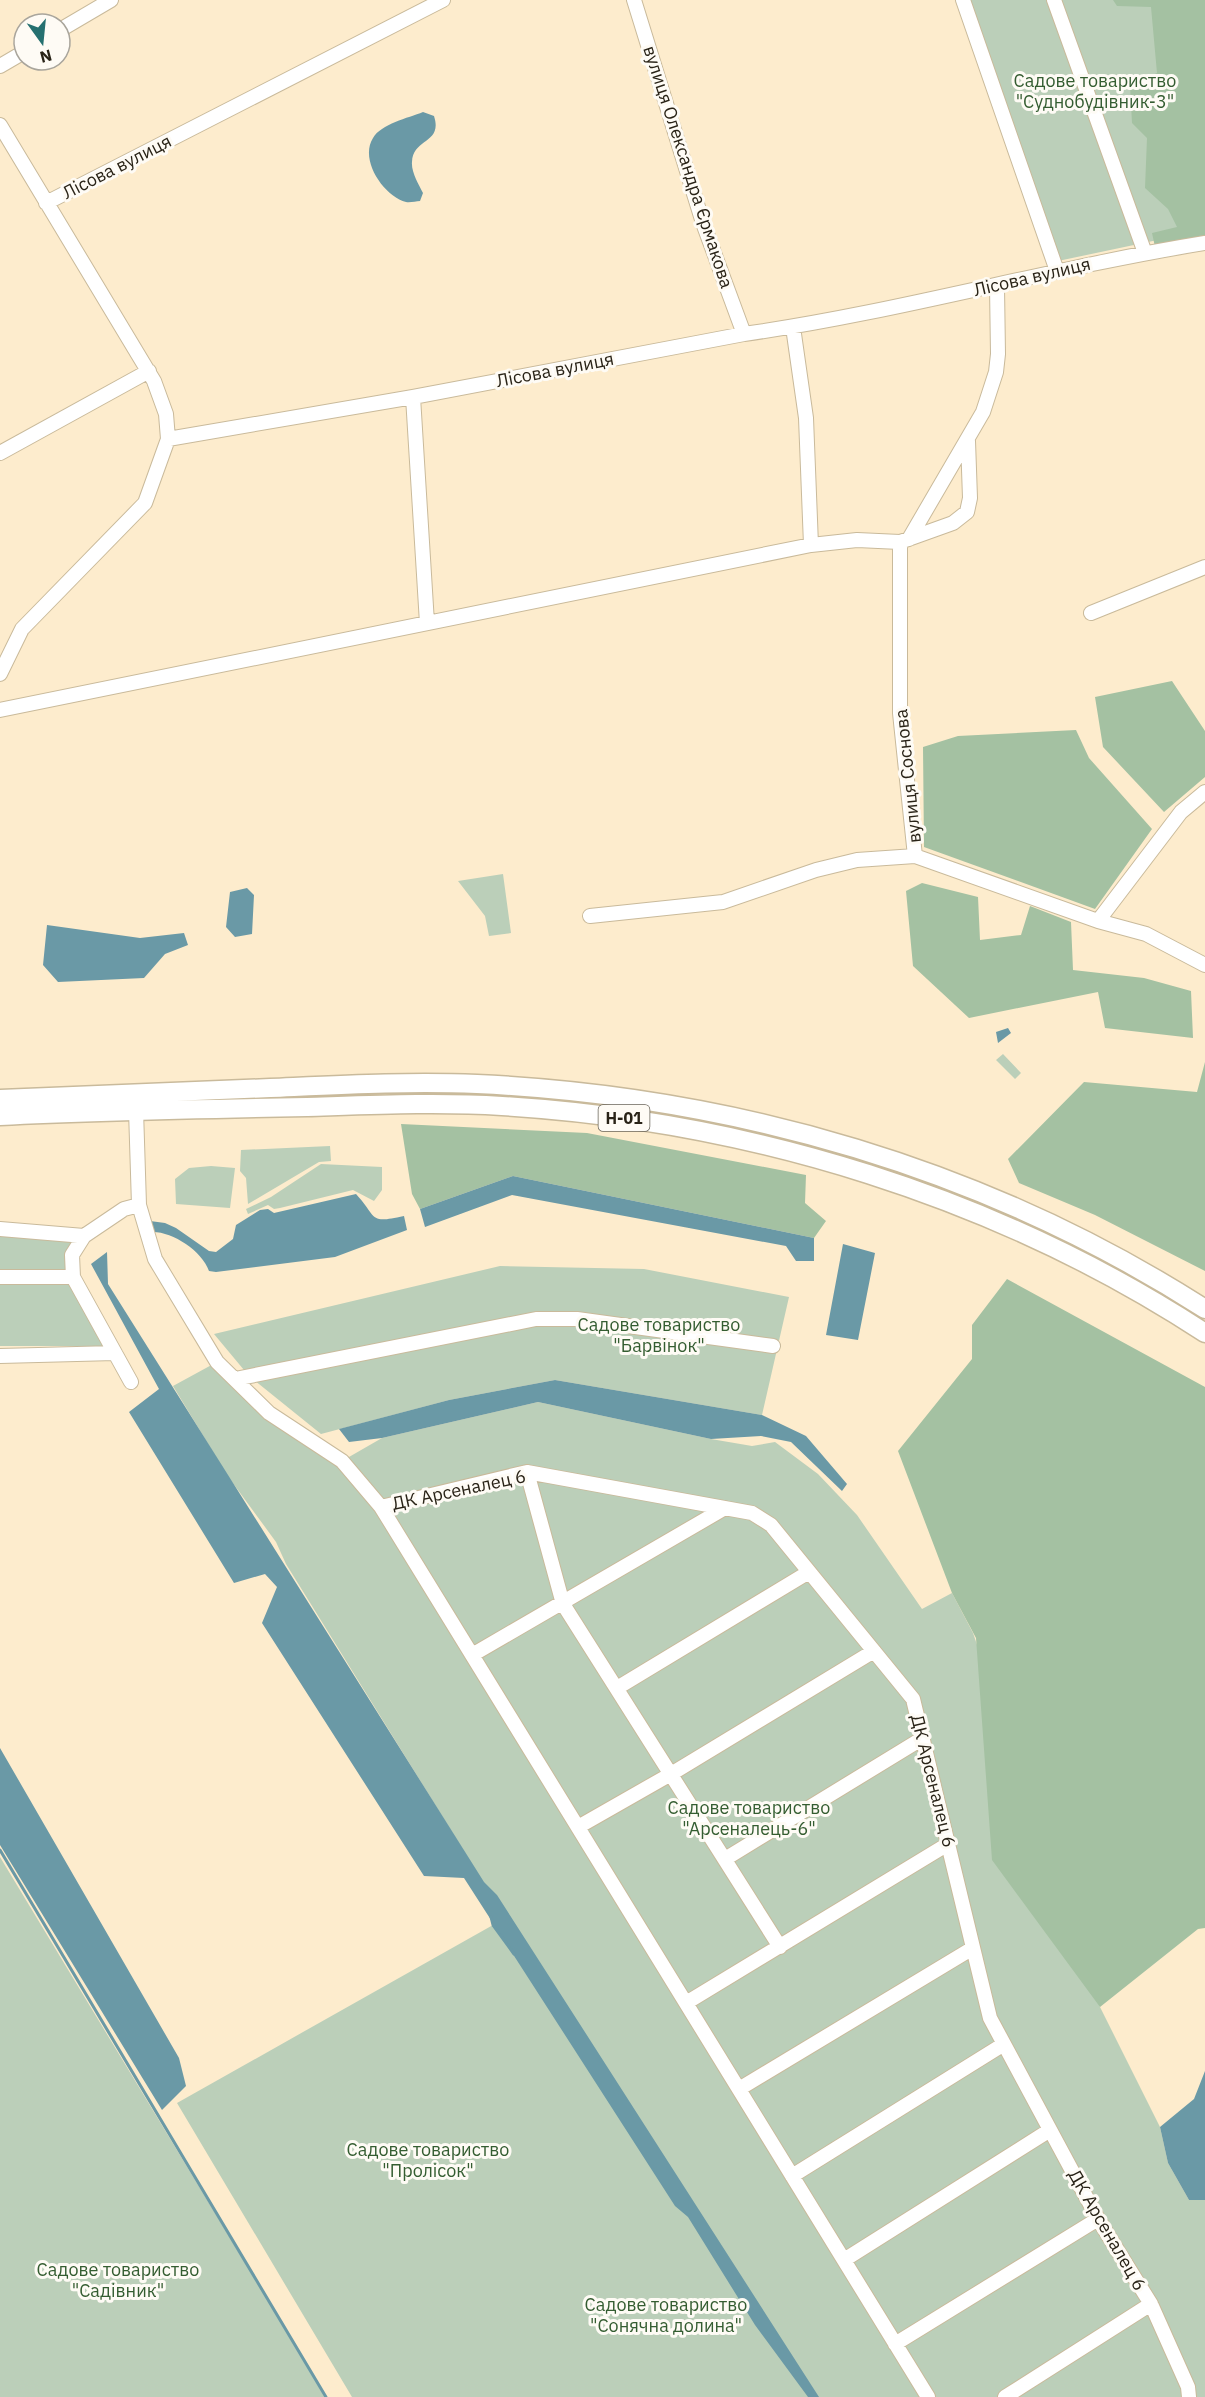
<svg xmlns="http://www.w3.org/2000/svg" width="1205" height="2397" viewBox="0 0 1205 2397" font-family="'IBM Plex Sans',sans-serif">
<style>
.green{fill:#bbcfb9}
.forest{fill:#a4c1a2}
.water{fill:#6a99a6}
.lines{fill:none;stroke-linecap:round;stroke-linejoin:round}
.stream{stroke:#6a99a6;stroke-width:3}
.minor-casing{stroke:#c9ba9b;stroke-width:16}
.major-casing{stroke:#c9ba9b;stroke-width:21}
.minor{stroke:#fff;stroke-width:14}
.major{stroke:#fff;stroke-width:18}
.labels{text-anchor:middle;stroke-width:6;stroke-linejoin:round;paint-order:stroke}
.shield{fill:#fefbf5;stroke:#69645a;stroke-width:1.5}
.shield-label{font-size:16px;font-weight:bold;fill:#292317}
.park-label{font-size:18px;fill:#345d31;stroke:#fefbf5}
.street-label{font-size:18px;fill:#292317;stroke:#fefbf5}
</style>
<rect width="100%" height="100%" fill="#fdeccd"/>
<path class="green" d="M965,0H1172L1205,230L1058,261Z
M503,874L511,933L489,936L485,916L458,881Z
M1003,1054L1021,1073L1015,1079L996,1060Z
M330,1146L331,1161L319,1162L248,1204L246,1178L240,1171L241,1150Z
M321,1164L382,1167V1190L374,1201L353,1190L280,1208L274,1209L268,1205L248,1214L246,1209L271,1197Z
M211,1166L235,1168L230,1208L176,1204L175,1179L189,1168Z
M0,1225L74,1235L73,1277L111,1346H0Z
M500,1266L644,1269L789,1297L762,1415L555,1380L449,1400L321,1434L249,1376L214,1334Z
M217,1362L269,1413L342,1461L382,1438L538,1402L711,1439L752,1446L775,1442L818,1474L857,1515L922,1609L952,1593L973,1633L1100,2007L1160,2127L1168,2163L1189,2200H1205V2397H352L177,2103L493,1925L483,1882L286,1564L276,1542L227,1475L173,1386Z
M0,1857L326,2397H0Z"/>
<path class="forest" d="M1113,0H1205V238L1155,247L1152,233L1177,227L1168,209L1145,188L1147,138L1132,123L1130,85L1157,73L1151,7L1117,6Z
M1172,681L1205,731V777L1164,812L1103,747L1095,697Z
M1076,730L1089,758L1152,829L1095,909L924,847L923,747L958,736Z
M922,883L978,897L980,940L1021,935L1030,906L1071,922L1073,970L1144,978L1191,991L1193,1038L1105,1028L1098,992L969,1018L913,966L906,891Z
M1205,1062V1271L1095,1215L1019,1183L1008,1159L1084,1082L1197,1092Z
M401,1124L587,1133L806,1175L805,1203L826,1221L814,1238L513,1176L420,1209L412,1194Z
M1007,1279L1205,1387V1928L1198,1929L1100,2007L992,1860L976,1638L952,1593L898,1451L972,1359V1325Z"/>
<path class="water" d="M423,112L434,116C443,144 413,138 412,162C411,172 419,185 423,193L420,201C416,201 410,203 406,202C384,196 359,160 373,138C381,124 408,118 423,112Z
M247,888L254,895L252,934L235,937L226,927L230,892Z
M47,925L140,938L184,933L188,945L165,954L144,978L58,982L43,965Z
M1008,1028L1011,1033L998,1043L996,1032Z
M513,1176L814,1238V1261H796L786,1246L512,1195L425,1227L420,1209Z
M356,1194C378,1218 368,1224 404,1216L407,1230L335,1257L216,1272L209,1271C202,1251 173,1232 153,1232L150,1221L165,1223L176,1228L209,1251L216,1252L233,1239L236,1225L260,1210L268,1209L274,1213Z
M843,1244L875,1253L858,1340L826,1335Z
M107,1252L108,1284L484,1882L497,1895L819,2397H808L755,2325L688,2217L675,2206L464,1878L424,1876L262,1623L277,1587L265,1574L234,1583L129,1412L159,1389L91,1264Z
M555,1380L762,1415L806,1436L847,1484L842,1491L791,1442L761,1436L711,1439L538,1402L382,1438L349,1442L339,1429L449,1400Z
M0,1748L179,2058L186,2086L162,2110L0,1845Z
M1205,2071V2200H1189L1168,2163L1160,2127L1194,2099Z"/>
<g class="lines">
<path class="stream" d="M0,1850L326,2397
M491,1917L493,1925L514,1954"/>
<g class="minor-casing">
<path id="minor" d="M634,0L703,223L744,334
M963,0L1057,271
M1054,0L1145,253
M60,30L111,0
M0,66L24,52
M0,125L154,381L166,414L168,439L145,503L22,629L0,674
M46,203L443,0
M793,327L806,418L811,545
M413,397L427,623
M168,439L413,397L744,334C899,312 1050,268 1205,243
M0,453L149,371
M909,539L983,412L996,372L998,354L997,287
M1091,613L1205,567
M0,710L811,545L857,540L900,542L953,523L967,512L970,498L968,441
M915,856L1098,921L1146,934L1205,965
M590,916L723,902L816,870L857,860L915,856L900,713V542
M1098,921L1181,812L1205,792
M136,1110L139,1205L155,1259L217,1362L269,1413L342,1461L381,1507L928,2397
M0,1229L84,1236
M0,1277H73
M0,1356L115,1353
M235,1379L536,1319H577L773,1346
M131,1382L73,1277L72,1255L84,1236L124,1209L139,1205
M527,1472L563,1604L780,1947
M381,1507L527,1472L752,1513L771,1525L913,1699L990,2018L1098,2219L1151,2304L1188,2387L1189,2397
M472,1655L725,1508
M617,1688L809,1572
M578,1827L671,1774L874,1651
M725,1859L923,1738
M686,2003L948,1844
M739,2089L973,1948
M792,2176L1004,2044
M844,2260L1050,2130
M895,2344L1098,2219
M1005,2397L1151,2304"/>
</g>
<g class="major-casing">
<path id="major" d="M0,1099C90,1095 180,1091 270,1088C338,1085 408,1081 477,1084C735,1096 987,1169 1205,1309
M0,1116C103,1111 205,1109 307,1107C372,1105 438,1102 502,1106C750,1121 997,1197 1205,1333"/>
</g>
<use href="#minor" class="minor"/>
<use href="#major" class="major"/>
</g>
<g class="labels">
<rect class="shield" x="598.5" y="1105" width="51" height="26" rx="4.5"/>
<g class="shield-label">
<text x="624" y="1124">Н-01</text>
</g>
<g class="park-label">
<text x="1095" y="87">Садове товариство<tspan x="1095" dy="21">"Суднобудівник-3"</tspan></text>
<text x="659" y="1331">Садове товариство<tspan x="659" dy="21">"Барвінок"</tspan></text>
<text x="749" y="1814">Садове товариство<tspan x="749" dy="21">"Арсеналець-6"</tspan></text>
<text x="428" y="2156">Садове товариство<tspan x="428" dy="21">"Пролісок"</tspan></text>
<text x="118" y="2276">Садове товариство<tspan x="118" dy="21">"Садівник"</tspan></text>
<text x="666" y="2311">Садове товариство<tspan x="666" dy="21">"Сонячна долина"</tspan></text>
</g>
<g class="street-label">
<text transform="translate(117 167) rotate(-27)" y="6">Лісова вулиця</text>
<text transform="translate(688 167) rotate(72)" y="6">вулиця Олександра Єрмакова</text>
<text transform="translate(1032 277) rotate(-13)" y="6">Лісова вулиця</text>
<text transform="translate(555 370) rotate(-11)" y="6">Лісова вулиця</text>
<text transform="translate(908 776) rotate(-96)" y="6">вулиця Соснова</text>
<text transform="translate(459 1490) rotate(-12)" y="6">ДК Арсеналец 6</text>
<text transform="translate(933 1781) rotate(76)" y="6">ДК Арсеналец 6</text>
<text transform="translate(1107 2230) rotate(60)" y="6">ДК Арсеналец 6</text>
</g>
</g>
<g transform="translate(42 42) rotate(165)"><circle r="28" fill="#fefbf5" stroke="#a9a59c" stroke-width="1.5"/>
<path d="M0-4.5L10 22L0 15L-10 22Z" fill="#257070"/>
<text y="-9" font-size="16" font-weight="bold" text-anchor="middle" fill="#292317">N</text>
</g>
</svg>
